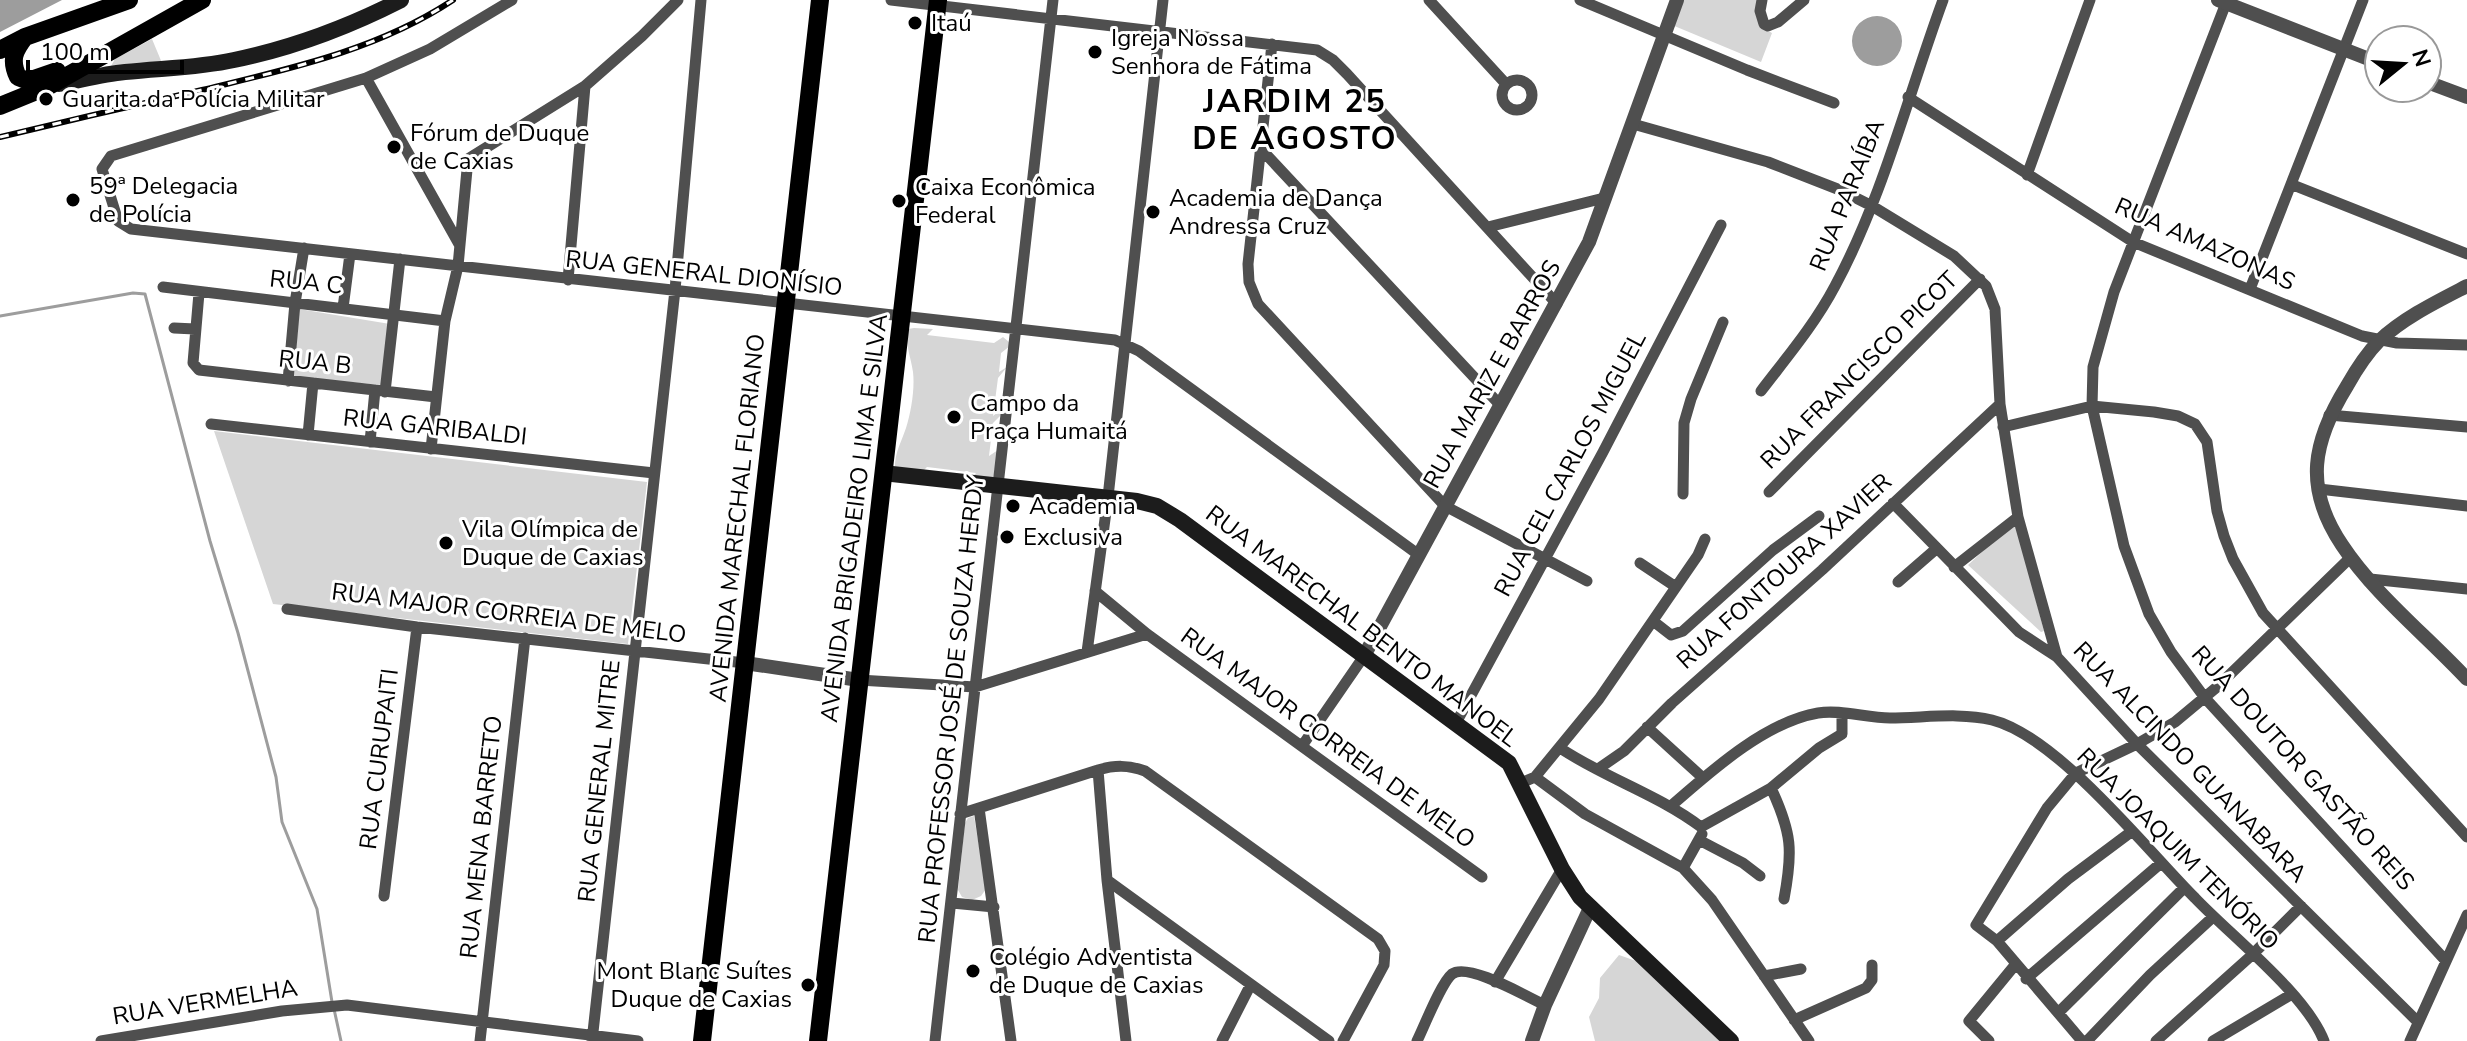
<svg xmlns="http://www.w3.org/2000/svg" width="2467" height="1041" viewBox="0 0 2467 1041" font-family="'Nunito Sans',sans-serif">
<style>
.green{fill:#d6d6d6}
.water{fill:#9d9d9d}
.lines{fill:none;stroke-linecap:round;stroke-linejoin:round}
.stream{stroke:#9d9d9d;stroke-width:3}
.minor{stroke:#4f4f4f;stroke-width:11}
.tertiary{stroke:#4f4f4f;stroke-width:14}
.secondary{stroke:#1c1c1c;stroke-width:16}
.primary{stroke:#000;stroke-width:18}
.rail-casing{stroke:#000;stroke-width:6}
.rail{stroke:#fff;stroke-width:3;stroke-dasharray:9;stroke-linecap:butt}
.poi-dot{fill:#000;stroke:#fff;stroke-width:3}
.labels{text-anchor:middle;stroke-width:6;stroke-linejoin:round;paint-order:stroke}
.poi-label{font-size:24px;fill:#000;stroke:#fff;text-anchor:start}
.street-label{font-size:24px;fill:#000;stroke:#fff}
.district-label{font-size:32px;font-weight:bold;letter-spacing:2px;fill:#000;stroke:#fff}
</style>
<rect width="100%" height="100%" fill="#fff"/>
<path class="green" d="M1681,0H1758L1763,28L1772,33L1761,62L1672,25Z
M152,39L162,63L111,66L115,59Z
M299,309L390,324L382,385L294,377Z
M914,328L933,329L927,335L994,343L1003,337L1009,342L1010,346L1001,353L999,372L1007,367L998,378L993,416L1003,408L1002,414L993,423L989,456L998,450L993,480L971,479L976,473L927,467L920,474L895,470C894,454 901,443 906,428C911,412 915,389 913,372C910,352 906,351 908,329Z
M214,431L647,482L628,644L273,604Z
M2015,521L2044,631L2041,632L1968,565Z
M974,816L986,889L981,896L972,900L962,897L958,890L965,823L968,818Z
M1619,955L1639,962L1724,1041H1595L1589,1017L1599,998L1600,978Z"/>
<path class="water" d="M0,0H62L0,32Z
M1852 41a25 25 0 1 1 50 0a25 25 0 1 1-50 0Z"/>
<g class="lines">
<path class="stream" d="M0,316L133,293L145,294L210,541L238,633L276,777L282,822L317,909L332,1002
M334,1009L341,1041"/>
<path class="minor" d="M512,0L430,49L366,78L111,156L102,169L118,221L131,229L1115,340L1139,351L1419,555
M891,0L1317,50L1333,60L1347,74L1557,304
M1429,0L1506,84
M1580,0L1747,70L1834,103
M1762,0L1760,11L1764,24L1768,26L1778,22L1804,0
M2226,3L2114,292L2093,367L2092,406L2124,546L2149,614L2171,652L2205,698L2446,961
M1272,44L1248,264L1249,282L1258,304L1445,506L1587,581
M366,78L459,244
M1502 95a15 15 0 1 1 30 0a15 15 0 1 1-30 0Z
M1908,97L2133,242L2362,336L2397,343L2467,345
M1633,124L1768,162L1840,190L1872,206L1954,256L1986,286L1995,309L2000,404L2018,517L2057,657
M1261,149L1501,406
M2027,175L2090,0
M2293,185L2467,254
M1488,227L1604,198
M568,280L585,86
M163,287L445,321
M2250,289L2363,0
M199,293L193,363L199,370L436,397
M343,308L350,254
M174,328L195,329
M288,381L295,303L304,248
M1761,391C1787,357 1815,324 1835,286C1883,197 1908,95 1943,0
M385,392L400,259
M2329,415L2467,427
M211,424L654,473
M2003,427L2092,406L2154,412L2178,416L2195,424L2207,442L2217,511L2224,536L2233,559L2263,613L2467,837
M308,435L313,383
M370,442L375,390
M431,449L445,321L458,266L468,159L585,86L642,36L678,0
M2319,489L2467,506
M1769,492L1980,279
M1683,494L1684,423L1691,399L1723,322
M1893,503L2019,632L2057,657L2137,744L2418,1022
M1640,563L1676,587
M1954,567L2018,517
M2370,579L2467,589
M1898,582L1936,549
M1095,591L1147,634L1482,877
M287,609L417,627L745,663
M1653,621L1671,635L1683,631L1773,550L1819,516
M1087,652L1108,497L1163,0
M859,680L975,687L1147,634
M1456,723L1603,452L1721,225
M1647,727L1703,778
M1302,746L1364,656
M1560,748C1605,778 1659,795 1701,827
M1598,769L1624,751L1672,703L1822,570L2000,404
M1098,770L1107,880L1126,1041
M1535,777L1585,814L1683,868L1712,900L1809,1041
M1521,783L1535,777L1599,699L1698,555L1705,539
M1771,788C1792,833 1793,851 1784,899
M1671,806C1710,772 1765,722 1818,713C1840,709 1867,718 1890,718C1923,718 1960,712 1992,720C2057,736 2146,849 2195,898C2231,936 2306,994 2324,1041
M979,808L1011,1041
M960,814L1098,770C1115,765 1128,765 1145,771L1378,939L1385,951L1384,965L1343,1041
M1701,827L1771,788L1819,748L1842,734V714
M1699,840L1743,863L1760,876
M1683,868L1702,834
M1107,880L1329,1041
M384,896L417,627
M952,903L994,907
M1997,941L2068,879L2131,832
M1764,976L1801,969
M2026,979L2161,863
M1495,982L1562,869
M2058,1013L2184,888
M1794,1020L1866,988L1872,980V965
M101,1041L282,1011L347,1005L638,1041
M480,1041L525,638
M592,1041L675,290L701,0
M935,1041L1053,0
M1222,1041L1250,986
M1417,1041C1424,1027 1441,983 1452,974C1468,962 1527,997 1545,1005
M1989,1041L1969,1021L2015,965
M2082,1041L1997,941L1976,925L2047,808L2076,773L2137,744L2175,722L2217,687L2351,557
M2087,1041L2150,975L2213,917
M2156,1041L2252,955L2301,906
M2213,1041L2292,994
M2410,1041L2467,915"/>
<path class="tertiary" d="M2218,0L2379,63
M2427,82L2467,97
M2467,286C2438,301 2403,318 2379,341C2366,354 2356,370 2347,386C2313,441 2303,487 2342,545C2375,595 2426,635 2467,679
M1364,656L1589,242L1677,0
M745,663L859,680
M1532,1041L1545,1005L1590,908"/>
<path class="secondary" d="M59,84C81,80 103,74 125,72C162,68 198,68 234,60C292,48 348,27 401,0
M883,473L1137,501L1157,506L1180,520L1509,763L1562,869L1580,897L1731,1041"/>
<path class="primary" d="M25,37C14,51 10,60 18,77L28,81L57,71
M0,50L25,37L129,0
M0,106L49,86L202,0
M702,1041L820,0
M818,1041L938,0"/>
<g class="rail-casing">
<path id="rail" d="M0,137C67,121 135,105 202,90C288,69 378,50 453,0"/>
</g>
<use href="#rail" class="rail"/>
</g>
<g class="poi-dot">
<circle cx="915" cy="23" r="8"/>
<circle cx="1095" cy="52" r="8"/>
<circle cx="46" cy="99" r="8"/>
<circle cx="394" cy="147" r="8"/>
<circle cx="73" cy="200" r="8"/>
<circle cx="899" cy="201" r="8"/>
<circle cx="1153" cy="212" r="8"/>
<circle cx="954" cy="417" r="8"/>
<circle cx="1013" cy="506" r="8"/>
<circle cx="1007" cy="537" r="8"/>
<circle cx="446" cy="543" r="8"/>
<circle cx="973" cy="971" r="8"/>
<circle cx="808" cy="985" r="8"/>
</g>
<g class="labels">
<g class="poi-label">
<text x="931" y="31">Itaú</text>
<text x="1111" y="46">Igreja Nossa<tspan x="1111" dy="28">Senhora de Fátima</tspan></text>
<text x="62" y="107">Guarita da Polícia Militar</text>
<text x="410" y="141">Fórum de Duque<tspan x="410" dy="28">de Caxias</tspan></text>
<text x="89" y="194">59ª Delegacia<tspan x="89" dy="28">de Polícia</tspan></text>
<text x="915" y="195">Caixa Econômica<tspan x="915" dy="28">Federal</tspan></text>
<text x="1169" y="206">Academia de Dança<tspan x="1169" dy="28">Andressa Cruz</tspan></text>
<text x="970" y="411">Campo da<tspan x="970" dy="28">Praça Humaitá</tspan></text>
<text x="1029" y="514">Academia</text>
<text x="462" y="537">Vila Olímpica de<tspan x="462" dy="28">Duque de Caxias</tspan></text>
<text x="1023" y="545">Exclusiva</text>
<text x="989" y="965">Colégio Adventista<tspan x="989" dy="28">de Duque de Caxias</tspan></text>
<text x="792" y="979" text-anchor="end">Mont Blanc Suítes<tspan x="792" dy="28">Duque de Caxias</tspan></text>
</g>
<g class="street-label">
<text transform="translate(1847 195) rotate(-68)" y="8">RUA PARAÍBA</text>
<text transform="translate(2205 244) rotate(24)" y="8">RUA AMAZONAS</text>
<text transform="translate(704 273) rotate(6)" y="8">RUA GENERAL DIONÍSIO</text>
<text transform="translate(306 282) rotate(6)" y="8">RUA C</text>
<text transform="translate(315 362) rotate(6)" y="8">RUA B</text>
<text transform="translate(1859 370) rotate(-45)" y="8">RUA FRANCISCO PICOT</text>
<text transform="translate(1492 374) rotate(-61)" y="8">RUA MARIZ E BARROS</text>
<text transform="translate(435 427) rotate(6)" y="8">RUA GARIBALDI</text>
<text transform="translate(1570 464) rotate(-62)" y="8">RUA CEL CARLOS MIGUEL</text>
<text transform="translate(737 518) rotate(-84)" y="8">AVENIDA MARECHAL FLORIANO</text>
<text transform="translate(854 518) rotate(-83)" y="8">AVENIDA BRIGADEIRO LIMA E SILVA</text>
<text transform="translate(1784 571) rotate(-42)" y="8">RUA FONTOURA XAVIER</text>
<text transform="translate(509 613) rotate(7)" y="8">RUA MAJOR CORREIA DE MELO</text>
<text transform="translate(1362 626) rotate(37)" y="8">RUA MARECHAL BENTO MANOEL</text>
<text transform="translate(951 709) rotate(-84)" y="8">RUA PROFESSOR JOSÉ DE SOUZA HERDY</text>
<text transform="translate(1328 738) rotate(36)" y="8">RUA MAJOR CORREIA DE MELO</text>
<text transform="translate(379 759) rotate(-83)" y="8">RUA CURUPAITI</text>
<text transform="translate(2190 762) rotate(46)" y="8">RUA ALCINDO GUANABARA</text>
<text transform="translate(2303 768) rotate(48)" y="8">RUA DOUTOR GASTÃO REIS</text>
<text transform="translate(599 781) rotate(-84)" y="8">RUA GENERAL MITRE</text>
<text transform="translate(481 837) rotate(-84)" y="8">RUA MENA BARRETO</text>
<text transform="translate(2178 849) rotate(45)" y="8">RUA JOAQUIM TENÓRIO</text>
<text transform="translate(205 1002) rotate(-9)" y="8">RUA VERMELHA</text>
</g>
<g class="district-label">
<text x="1295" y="112">JARDIM 25<tspan x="1295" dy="37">DE AGOSTO</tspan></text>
</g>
</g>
<g transform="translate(2403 64) rotate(72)"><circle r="38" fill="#ffffff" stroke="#999999" stroke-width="2"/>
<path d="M0-6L14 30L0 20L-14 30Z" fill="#000000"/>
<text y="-12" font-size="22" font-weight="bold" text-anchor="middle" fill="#000000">N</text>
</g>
<path d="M28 60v12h154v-12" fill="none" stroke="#000000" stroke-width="4"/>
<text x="40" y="60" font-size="24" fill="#000000" stroke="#ffffff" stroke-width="6" paint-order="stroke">100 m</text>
</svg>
